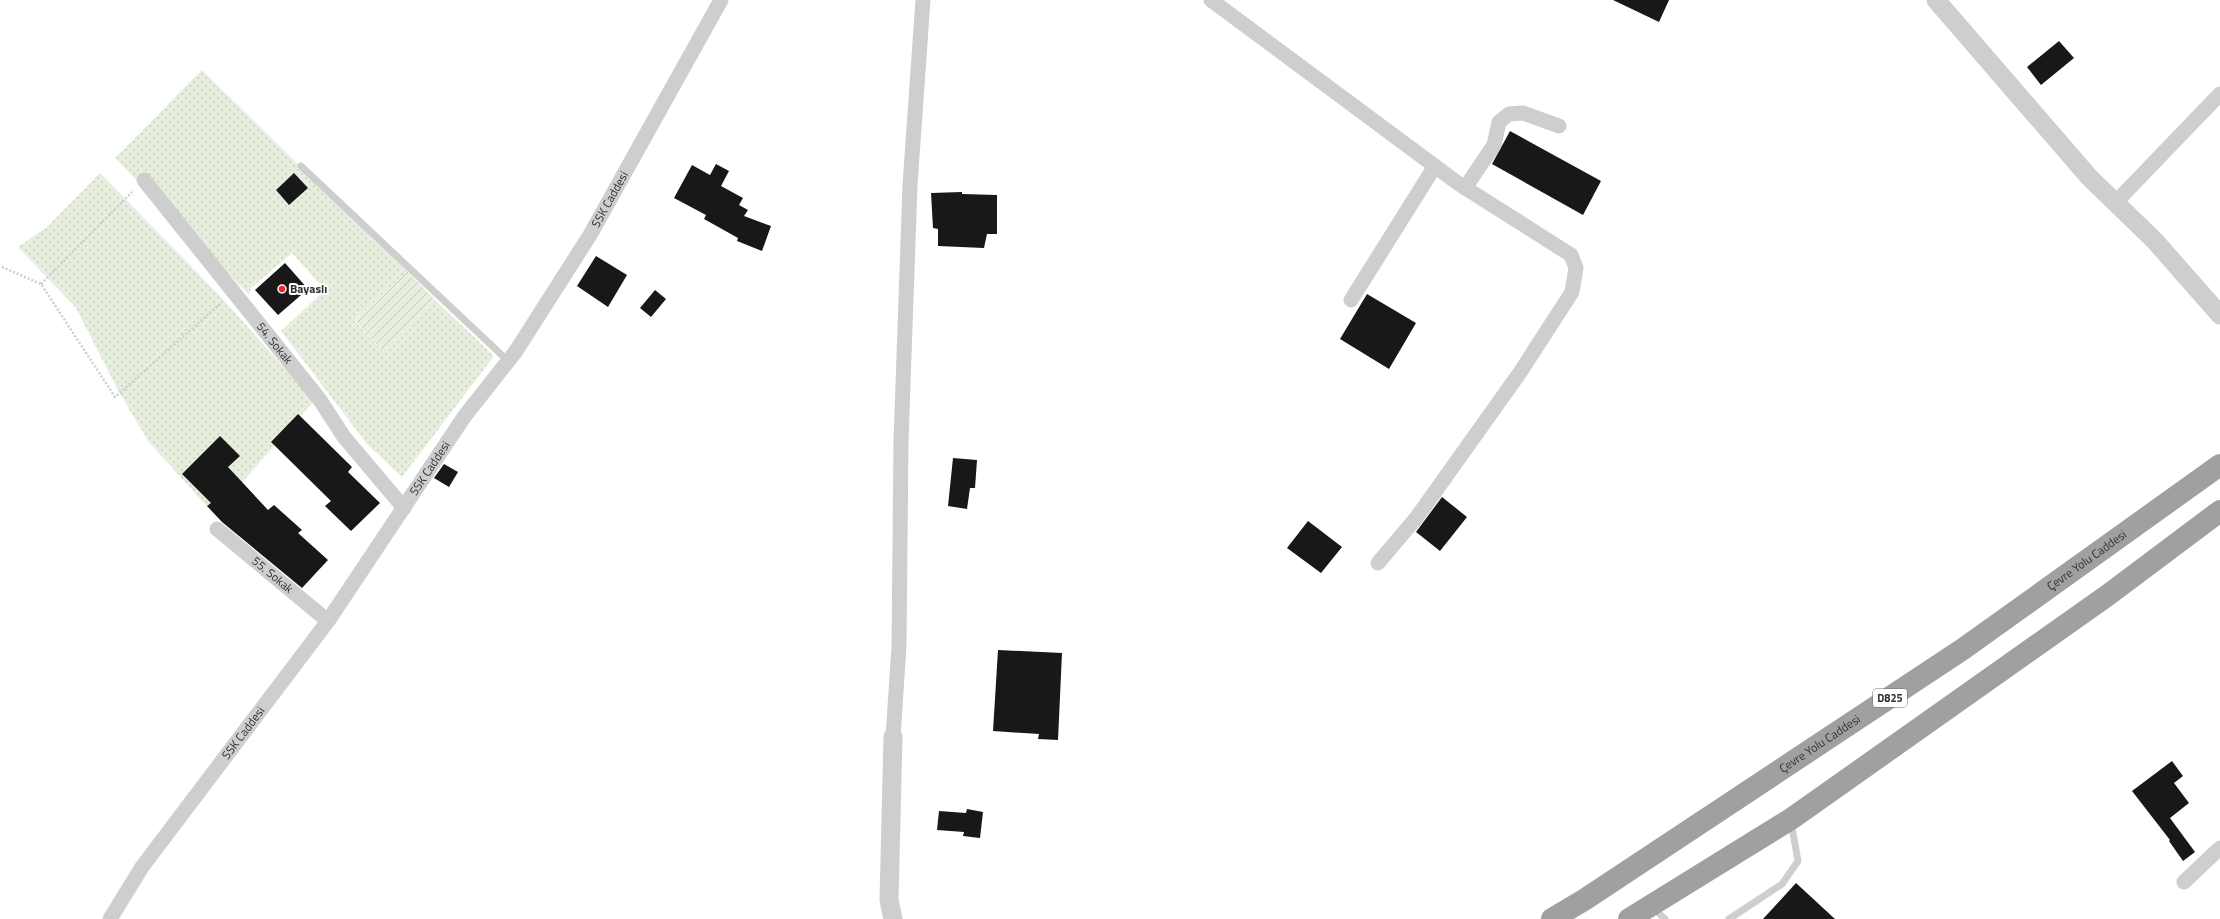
<svg xmlns="http://www.w3.org/2000/svg" width="2220" height="919" viewBox="0 0 2220 919" font-family="'Titillium Web',sans-serif">
<style>
.grass{fill:url(#grass-dots)}
.garden{fill:url(#garden-furrows)}
.building{fill:#181818}
.lines{fill:none;stroke-linecap:round;stroke-linejoin:round}
.path{stroke:#cecece;stroke-width:2.5;stroke-dasharray:2 2;stroke-linecap:butt}
.service{stroke:#cecece;stroke-width:7}
.minor{stroke:#cecece;stroke-width:15}
.tertiary{stroke:#cecece;stroke-width:19}
.trunk{stroke:#a0a0a0;stroke-width:22}
.poi-dot{fill:#f4262d;stroke:#fff;stroke-width:1.5}
.labels{text-anchor:middle;stroke-width:4;stroke-linejoin:round;paint-order:stroke}
.shield{fill:#fff;stroke:#6f6f6f;stroke-width:1}
.shield-label{font-size:11px;font-weight:bold;fill:#313131}
.street-label{font-size:12px;fill:#313131;stroke:#fff}
.poi-label{font-size:12px;font-weight:bold;fill:#313131;stroke:#fff;text-anchor:start}
</style>
<defs>
<pattern id="grass-dots" width="8" height="8" patternUnits="userSpaceOnUse"><rect width="8" height="8" fill="#e6efde"/><path d="M2 2h.1M6 6h.1" fill="none" stroke="#c6cdbf" stroke-width="1.8" stroke-linecap="round"/></pattern>
<pattern id="garden-furrows" width="10" height="10" patternUnits="userSpaceOnUse"><rect width="10" height="10" fill="#e6efde"/><path d="M-1 1l2-2M0 10L10 0M9 11l2-2" fill="none" stroke="#c6cdbf"/></pattern>
</defs>
<rect width="100%" height="100%" fill="#fff"/>
<path class="grass" d="M202,70L407,271L354,321L385,353L435,300L494,356L402,477L367,444L281,331L325,290L292,253L251,288L249,295L115,158Z
M100,173L220,296L314,401L214,514L148,441L118,390L76,308L18,247L47,227Z"/>
<path class="garden" d="M407,271L435,300L385,353L355,321Z"/>
<path class="building" d="M1613,0H1669L1659,22Z
M2059,41L2074,58L2041,85L2027,67Z
M1510,131L1601,181L1583,215L1492,164Z
M716,164L729,171L721,186L743,198L739,205L748,210L744,216L771,226L762,251L737,241L738,238L704,219L706,215L674,198L692,165L710,175Z
M294,173L308,188L289,205L276,190Z
M962,192V194L997,195V234H987L984,248L938,246V229L933,228L931,193Z
M596,256L627,275L608,307L577,286Z
M285,263L308,289L278,315L255,290Z
M655,290L666,299L651,317L640,308Z
M1367,294L1416,323L1389,369L1340,339Z
M298,414L352,467L348,472L380,503L351,531L325,506L331,501L271,442Z
M220,436L240,456L228,467L268,510L274,505L302,530L298,533L328,560L302,588L222,522L207,506L211,503L182,474Z
M953,458L977,460L975,488H970L967,509L948,506Z
M444,464L458,472L449,487L434,478Z
M1442,497L1467,517L1440,551L1416,532Z
M1308,521L1342,547L1321,573L1287,548Z
M998,650L1062,653L1058,740L1038,739L1039,734L993,731Z
M2172,761L2183,776L2174,783L2189,803L2170,818L2195,852L2183,861L2169,841L2170,840L2132,791Z
M967,809L983,812L980,838L963,836L964,832L937,830L939,811L966,813Z
M1796,883L1835,919H1763Z"/>
<g class="lines">
<path class="path" d="M2,267L41,284L115,397L221,303
M41,284L132,192"/>
<path class="service" d="M301,166L508,361
M1652,907L1665,919
M1729,919L1782,884L1798,861L1791,822"/>
<g class="minor">
<path d="M1211,0L1459,184L1571,255L1576,268L1572,292L1521,371L1417,517L1378,563"/>
<path id="s1" d="M144,180L320,400L344,437L404,508"/>
<path d="M1465,188L1494,145L1499,122L1509,114L1523,113L1559,126"/>
<path d="M2115,203L2220,94"/>
<path d="M1351,300L1435,166"/>
<path id="s2" d="M217,529L328,621"/>
<path d="M893,737L899,646L901,441L910,185L923,0"/>
<path d="M2184,882L2220,848"/>
<path id="s3" d="M110,919L142,867L328,621L464,417L516,351L590,235L721,0"/>
</g>
<path class="tertiary" d="M1936,0L2089,177L2155,241L2220,315
M893,919L889,900L893,737"/>
<g class="trunk">
<path id="s4" d="M1552,919L1584,900L1963,649L2220,465"/>
<path d="M1629,919L1791,819L2108,595L2220,511"/>
</g>
</g>
<circle class="poi-dot" cx="282" cy="289" r="4"/>
<g class="labels">
<rect class="shield" x="1873" y="689" width="34" height="18" rx="3"/>
<g class="shield-label">
<text x="1890" y="702">D825</text>
</g>
<g class="street-label">
<text dy="4" stroke="none"><textPath href="#s3" startOffset="877">SSK Caddesi</textPath></text>
<text dy="4" stroke="none"><textPath href="#s1" startOffset="209">54. Sokak</textPath></text>
<text dy="4" stroke="none"><textPath href="#s3" startOffset="553">SSK Caddesi</textPath></text>
<text dy="4" stroke="none"><textPath href="#s4" startOffset="644">Çevre Yolu Caddesi</textPath></text>
<text dy="4" stroke="none"><textPath href="#s2" startOffset="72">55. Sokak</textPath></text>
<text dy="4" stroke="none"><textPath href="#s3" startOffset="229">SSK Caddesi</textPath></text>
<text dy="4" stroke="none"><textPath href="#s4" startOffset="320">Çevre Yolu Caddesi</textPath></text>
</g>
<g class="poi-label">
<text x="290" y="293">Bayaslı</text>
</g>
</g>
</svg>
